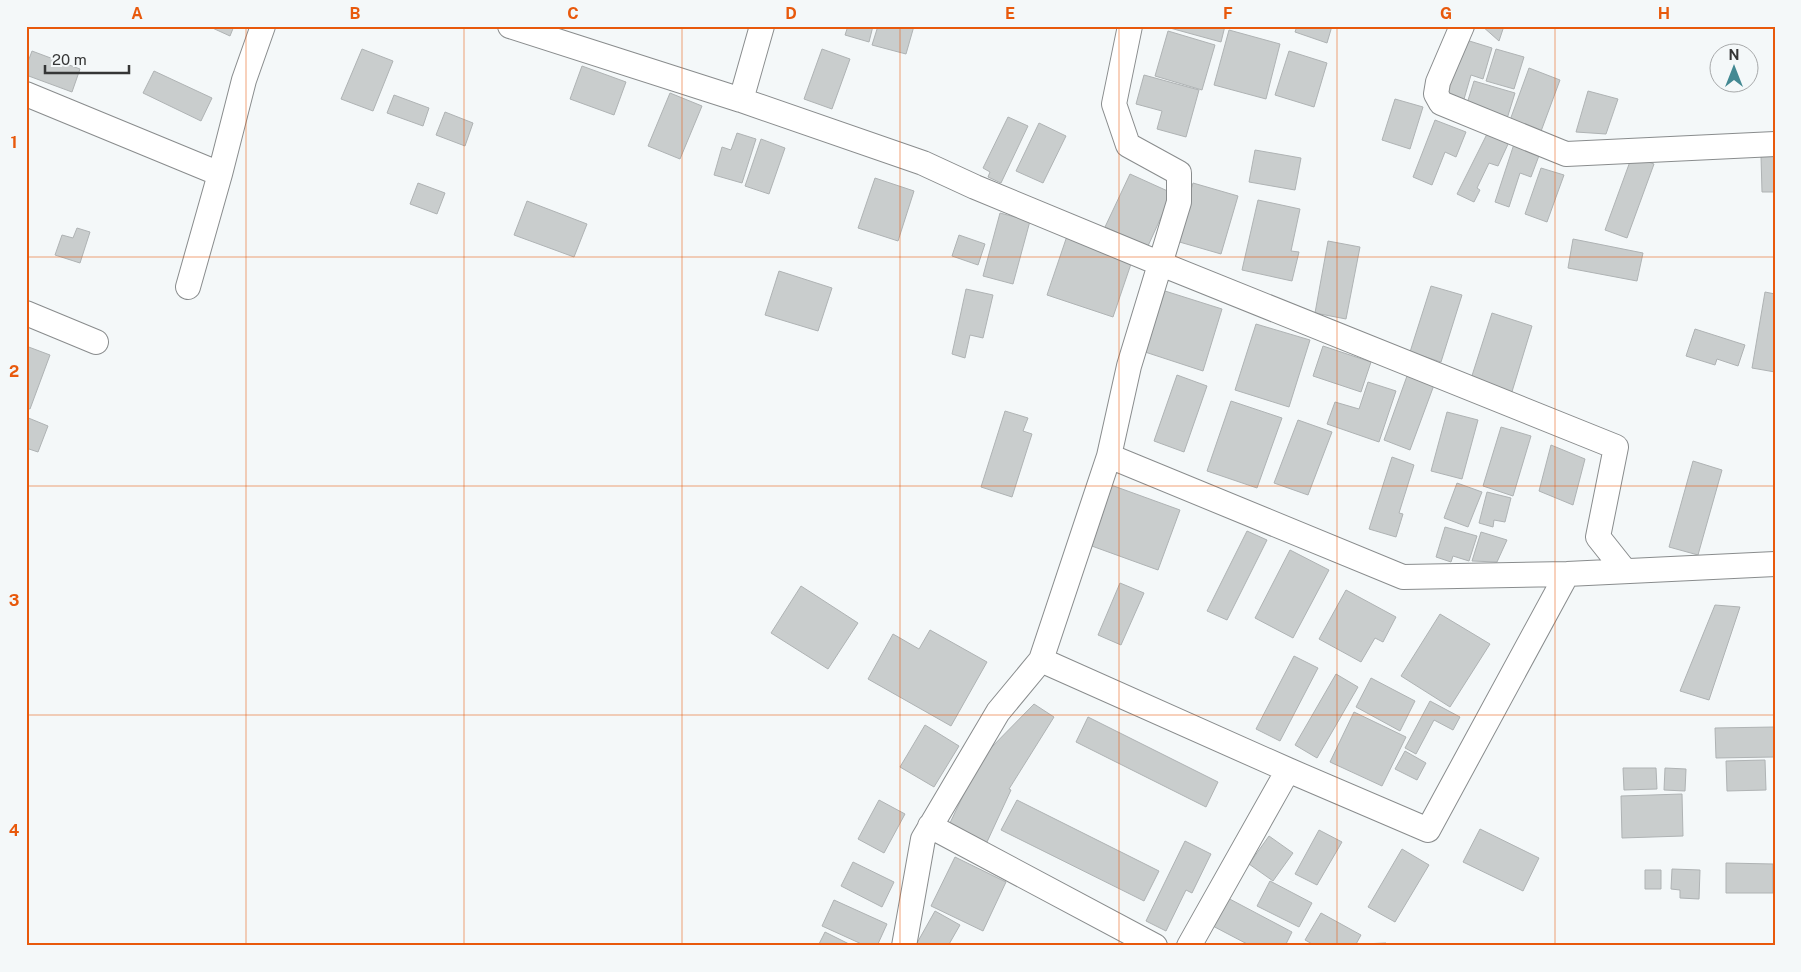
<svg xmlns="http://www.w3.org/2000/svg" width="1801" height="972" viewBox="0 0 1801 972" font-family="'Public Sans',sans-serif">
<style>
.building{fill:#c9cdcd;stroke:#afb3b4}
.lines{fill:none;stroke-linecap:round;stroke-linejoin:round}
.street-casing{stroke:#898c8d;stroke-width:26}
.street{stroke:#fff;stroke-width:24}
.grid{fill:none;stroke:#e8590c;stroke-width:1;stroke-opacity:0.55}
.neatline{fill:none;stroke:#e8590c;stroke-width:2}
.grid-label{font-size:16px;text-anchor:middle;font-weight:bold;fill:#e8590c}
</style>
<rect width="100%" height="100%" fill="#f4f8f9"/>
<path class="building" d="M208,26H234L230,36Z
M848,26H873L869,42L845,35Z
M878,26H914L906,54L872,45Z
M1171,26H1225L1221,42L1170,28Z
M1297,26H1332L1327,43L1295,32Z
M1482,26H1504L1499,41Z
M1229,30L1280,44L1266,99L1214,85Z
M1168,31L1215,45L1202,90L1155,76Z
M1463,39L1492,48L1483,79L1471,75L1462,106L1444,100Z
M362,49L393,61L373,111L341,99Z
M822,49L850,59L832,109L804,99Z
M1496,49L1524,57L1514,89L1486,81Z
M32,51L80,69L72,92L26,75V67Z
M1289,51L1327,63L1314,107L1275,95Z
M582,66L626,82L614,115L570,99Z
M1529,68L1560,80L1540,134L1509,123Z
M154,71L212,98L201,121L143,93Z
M1144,75L1199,90L1186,137L1157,129L1162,111L1136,104Z
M1474,81L1515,93L1506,122L1465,110Z
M1588,91L1618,99L1606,134L1576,132Z
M670,93L702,106L680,159L648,146Z
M394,95L429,108L423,126L387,113Z
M1395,99L1423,107L1410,149L1382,140Z
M445,112L473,123L465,146L436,135Z
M1008,117L1028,126L1001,183L988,177L990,172L983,168Z
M1435,120L1466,132L1456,157L1445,152L1432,185L1413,177Z
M1039,123L1066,136L1043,183L1016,171Z
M1488,132L1509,142L1498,166L1489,163L1477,188L1480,190L1474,202L1457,194Z
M737,133L756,139L742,183L714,175L722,147L731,150Z
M761,139L785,148L769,194L745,186Z
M1514,144L1540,153L1531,177L1520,173L1509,207L1495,202Z
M1255,150L1301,158L1295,190L1249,182Z
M1775,155V192H1762L1761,156Z
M1632,156L1654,164L1627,238L1605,230Z
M1541,168L1564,175L1547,222L1525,214Z
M1130,174L1172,193L1148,246L1105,227Z
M875,178L914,191L898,241L858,228Z
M418,183L445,193L437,214L410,204Z
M1193,183L1238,196L1221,254L1176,241Z
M1258,200L1300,209L1291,251L1299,252L1292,281L1242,270Z
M527,201L587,224L574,257L514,235Z
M1000,213L1030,221L1013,284L983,276Z
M77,228L90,232L80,263L55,255L62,235L73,238Z
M959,235L985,244L978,265L952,256Z
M1067,236L1133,258L1113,317L1047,295Z
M1573,239L1643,253L1637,281L1568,268Z
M1328,241L1360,247L1346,319L1315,313Z
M779,271L832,288L818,331L765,315Z
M1431,286L1462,295L1441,362L1410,352Z
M966,289L993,295L983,338L970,335L965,358L952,354Z
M1165,291L1222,309L1203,371L1145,352Z
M1765,292L1775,294V372L1752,368Z
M1492,313L1532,326L1511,395L1470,382Z
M1256,324L1310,340L1289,407L1235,390Z
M1695,329L1745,345L1738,366L1717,359L1715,365L1686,356Z
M26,346L50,355L30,409L26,408Z
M1323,346L1371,362L1361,392L1313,376Z
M1177,375L1207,386L1184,452L1154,441Z
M1407,376L1434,385L1410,450L1384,440Z
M1368,382L1396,391L1379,442L1327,424L1335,402L1359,409Z
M1231,401L1282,418L1257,488L1207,471Z
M1005,411L1028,418L1023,431L1032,434L1012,497L981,487Z
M1447,412L1478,420L1462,479L1431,471Z
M26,417L48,426L38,452L26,448Z
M1298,420L1332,432L1308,495L1274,483Z
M1501,427L1531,436L1513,496L1483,486Z
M1551,445L1585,459L1573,505L1539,491Z
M1392,457L1414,465L1399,513L1403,514L1396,537L1369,529Z
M1693,461L1722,470L1698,555L1669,547Z
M1457,483L1482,492L1468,527L1444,518Z
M1111,485L1180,510L1158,570L1089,545Z
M1487,492L1511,498L1505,522L1494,520L1493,527L1479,523Z
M1445,527L1477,536L1469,561L1453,556L1451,562L1436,557Z
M1247,531L1267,540L1227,620L1207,611Z
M1481,532L1507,540L1497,562L1472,561Z
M1290,550L1329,570L1293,638L1255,618Z
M1120,583L1144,593L1121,645L1098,635Z
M801,586L858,623L828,669L771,633Z
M1346,590L1396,617L1383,642L1375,638L1361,662L1319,639Z
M1715,605L1740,607L1709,700L1680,691Z
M1440,614L1490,644L1450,707L1401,676Z
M930,630L987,662L951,726L868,679L893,634L919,649Z
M1294,656L1318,668L1280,741L1256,729Z
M1336,674L1358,687L1317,758L1295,745Z
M1371,678L1415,701L1400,731L1356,707Z
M1430,701L1460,717L1453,730L1434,720L1416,754L1405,748Z
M1034,704L1054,717L1009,789L1011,790L987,842L949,825L981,758Z
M1354,712L1406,737L1382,786L1330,762Z
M1088,717L1218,782L1206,807L1076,742Z
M925,725L959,746L934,787L900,767Z
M1774,727V757L1716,758L1715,728Z
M1405,751L1426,763L1417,780L1395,769Z
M1765,760L1766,790L1727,791L1726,761Z
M1623,768H1656L1657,789L1624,790Z
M1665,768L1686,769L1685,791L1664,790Z
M1682,794L1683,836L1622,838L1621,796Z
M879,800L905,814L884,853L858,839Z
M1017,800L1159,871L1144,901L1001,830Z
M1480,829L1539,858L1523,891L1463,862Z
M1319,830L1342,842L1317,885L1295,874Z
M1269,836L1293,853L1273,881L1249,864Z
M1185,841L1211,854L1192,893L1186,890L1166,931L1146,921Z
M1402,849L1429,865L1395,922L1368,907Z
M955,857L1006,882L983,931L931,906Z
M853,862L894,882L882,907L841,886Z
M1726,863L1773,864V893H1726Z
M1672,869L1700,870L1699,899L1680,898V890L1671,889Z
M1645,870H1661V889H1645Z
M1270,881L1312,903L1299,927L1257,906Z
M1224,896L1292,932L1285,946H1251L1209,924Z
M834,900L887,924L877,946H866L822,926Z
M935,911L960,925L948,946H921L917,943Z
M1321,913L1361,935L1355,946H1316L1305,940Z
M825,932L853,946H818Z
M1386,943V946H1362V944Z"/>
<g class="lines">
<g class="street-casing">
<path id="street" d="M510,26L741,100L923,163L975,187L1161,264L1616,447L1598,537L1625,571
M1462,26L1438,82L1436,94L1441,103L1566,154L1775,144
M26,94L220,174
M741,100L762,26
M188,287L220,174L244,80L263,26
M26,313L96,342
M1109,456L1403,577L1567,574L1775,564
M1041,660L1288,770L1428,830L1567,574
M930,826L1155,946
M904,946L923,839L998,712L1041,660L1109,456L1129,366L1179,202V173L1128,145L1114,104L1130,26
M1189,946L1288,770"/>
</g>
<use href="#street" class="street"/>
</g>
<path class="grid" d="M246,26V946M464,26V946M682,26V946M900,26V946M1119,26V946M1337,26V946M1555,26V946M26,257H1775M26,486H1775M26,715H1775"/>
<rect width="1801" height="972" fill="none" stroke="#f4f8f9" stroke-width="55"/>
<g transform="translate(1734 68)"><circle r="24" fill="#f4f8f9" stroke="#a8aaab"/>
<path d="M0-4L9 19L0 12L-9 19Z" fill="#438993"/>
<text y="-8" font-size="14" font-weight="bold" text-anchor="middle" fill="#353636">N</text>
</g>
<path d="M45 65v8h84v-8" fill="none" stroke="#353636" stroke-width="2.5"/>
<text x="52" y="65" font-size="15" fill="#353636" stroke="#f4f8f9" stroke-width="4" paint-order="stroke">20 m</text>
<rect x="28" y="28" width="1746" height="916" class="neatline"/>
<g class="grid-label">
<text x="137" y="19">A</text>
<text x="355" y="19">B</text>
<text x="573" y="19">C</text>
<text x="791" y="19">D</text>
<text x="1010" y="19">E</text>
<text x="1228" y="19">F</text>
<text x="1446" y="19">G</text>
<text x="1664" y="19">H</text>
<text x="14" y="148">1</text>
<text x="14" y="377">2</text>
<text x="14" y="606">3</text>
<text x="14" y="836">4</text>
</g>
</svg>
